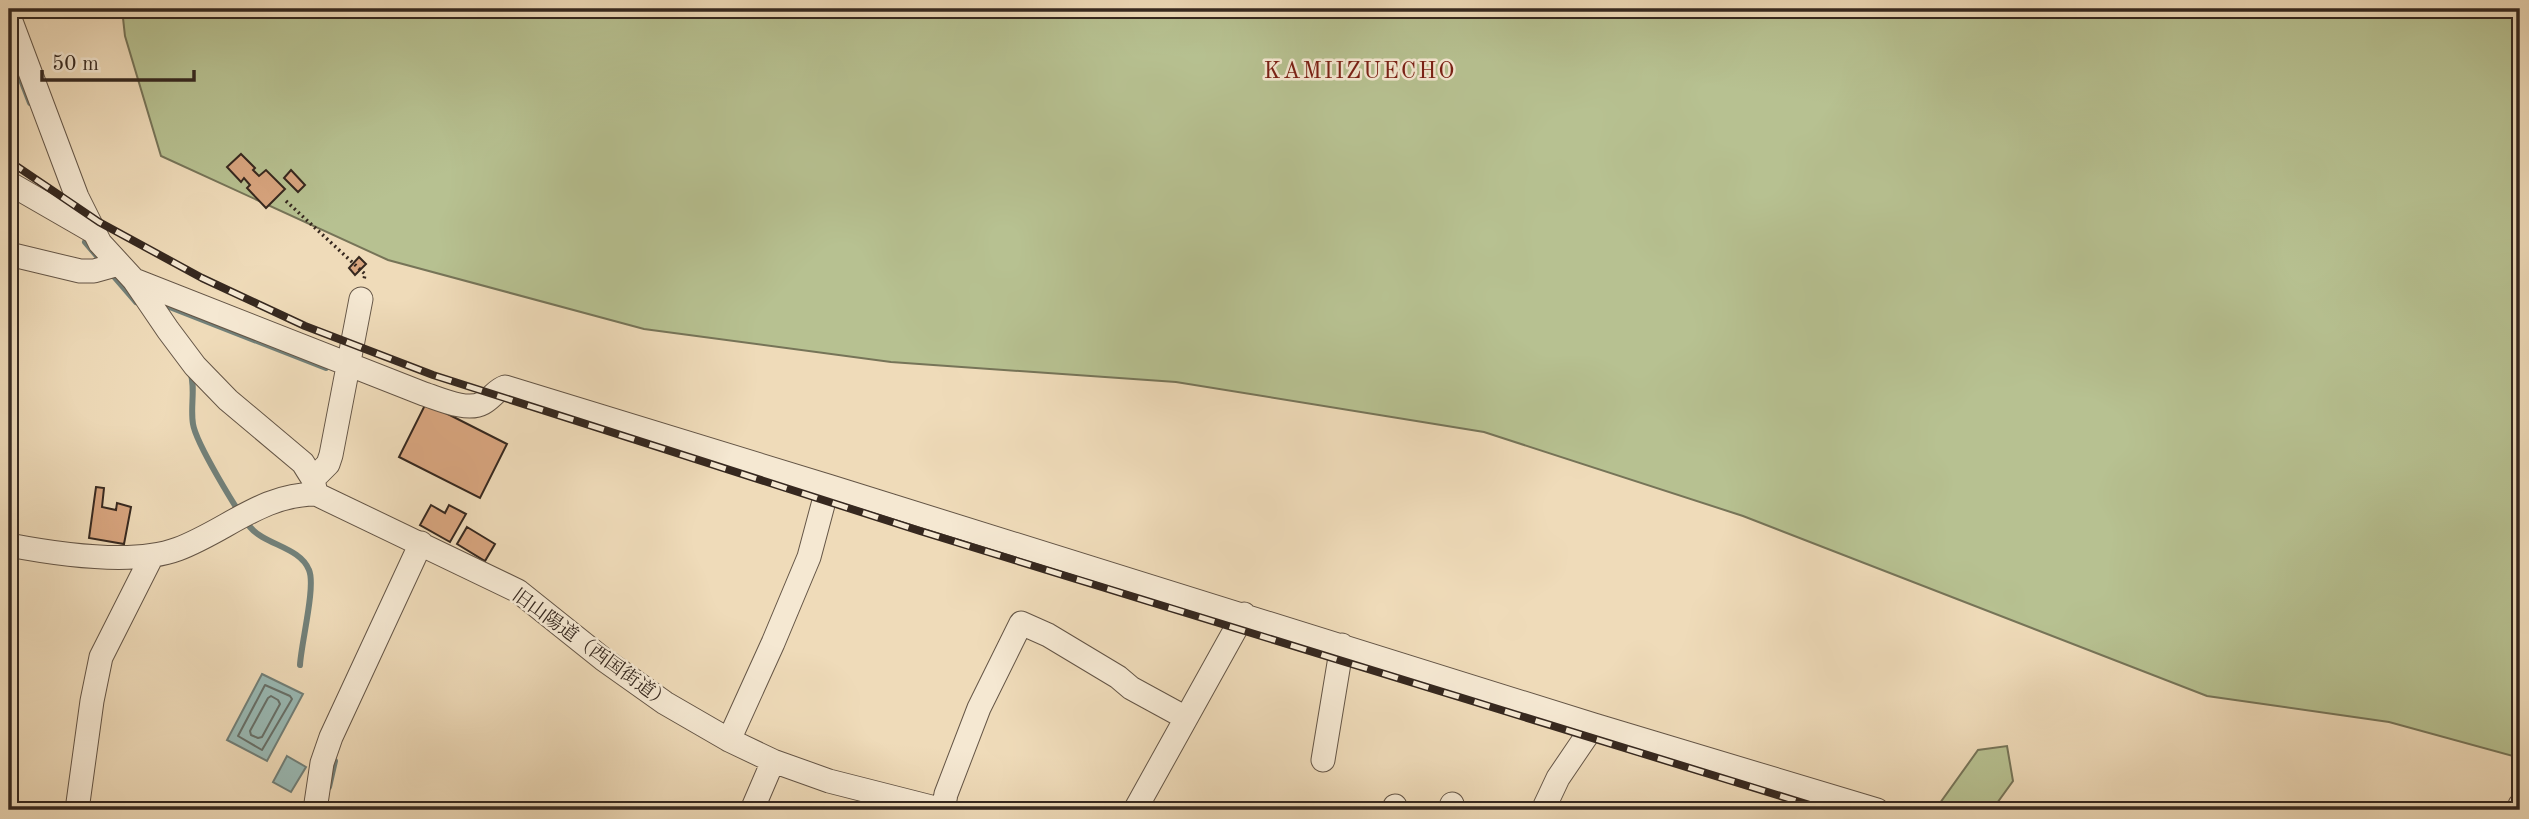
<svg xmlns="http://www.w3.org/2000/svg" width="2529" height="819" viewBox="0 0 2529 819" font-family="'Old Standard TT','Noto Serif JP',serif">
<style>
.green{fill:#b7c191;stroke:#767458;stroke-width:2}
.water{fill:#9abab5;stroke:#728079;stroke-width:2}
.lines{fill:none;stroke-linecap:round;stroke-linejoin:round}
.shore{stroke:#68716a;stroke-width:2}
.stream{stroke:#728079;stroke-width:6}
.building{fill:#d8a57f;stroke:#36281f;stroke-width:2}
.street-casing{stroke:#645546;stroke-width:25}
.path{stroke:#36281f;stroke-width:3.5;stroke-dasharray:2 3.5;stroke-linecap:butt}
.street{stroke:#f5e8d2;stroke-width:23}
.rail-casing{stroke:#36281f;stroke-width:8}
.rail{stroke:#f5e8d2;stroke-width:5;stroke-dasharray:16;stroke-linecap:butt}
.labels{text-anchor:middle;stroke-width:5;stroke-linejoin:round;paint-order:stroke}
.street-label{font-size:19px;fill:#36281f;stroke:#f5e8d2}
.quarter-label{font-size:23px;letter-spacing:2px;fill:#7a1f14;stroke:#f5e8d2}
</style>
<rect width="100%" height="100%" fill="#efdbb9"/>
<filter id="stains"><feTurbulence type="fractalNoise" baseFrequency=".00286" numOctaves="4"/><feColorMatrix values="0 0 0 0 .2 0 0 0 0 .09 0 0 0 0 .02 0 0 0 .5 -.17"/></filter>
<radialGradient id="worn" r=".72"><stop offset=".6" stop-color="#630" stop-opacity="0"/><stop offset="1" stop-color="#630" stop-opacity=".3"/></radialGradient>
<path class="green" d="M122,9H2520V758L2389,722L2207,696L1743,516L1484,432L1176,382L891,362L644,329L388,260L161,156L125,36Z
M2007,746L2013,781L1992,810H1935L1978,750Z"/>
<path class="water" d="M262,674L303,694L267,761L227,740Z
M287,756L306,767L291,792L273,782Z"/>
<g class="lines">
<path class="shore" d="M265,685L290,696L292,699L262,750L238,736Z
M271,696L278,700L280,704L262,737L258,738L251,735L250,731L268,698Z"/>
<path class="stream" d="M9,49L30,103
M85,242L102,262
M111,273L136,302
M162,304L326,368
M190,371C196,387 190,407 193,424C196,443 237,511 250,527C265,545 300,547 309,570C316,586 301,644 300,665
M329,787L335,761"/>
</g>
<path class="building" d="M241,154L255,168L253,170L259,176L266,170L285,189L266,208L247,188L250,185L244,178L241,182L227,167Z
M291,170L305,185L298,192L284,178Z
M359,257L366,264L355,275L349,268Z
M426,403L507,444L480,498L399,457Z
M96,487L104,488L102,507L116,510L117,503L131,507L124,544L89,538Z
M431,505L445,513L449,505L466,514L450,542L420,525Z
M467,527L495,544L485,561L457,544Z"/>
<g class="lines">
<g class="street-casing">
<path id="street" d="M9,16L77,197L100,243L134,280L168,330L195,366L228,400L303,463L313,479L316,494
M9,183L94,232
M9,254L80,271H94L119,264
M134,280L424,394C440,399 467,412 483,403C492,398 496,390 505,387L828,486
M313,479L328,464L331,455L361,299
M9,545C56,554 133,566 178,549C226,531 262,494 316,494L518,591L603,659L665,703L729,740L773,761L829,781L943,810
M729,740L773,643L809,557L828,486L1594,725L1877,810
M1323,760L1342,645
M77,810L92,701L101,657L152,556
M315,810L322,763L331,737L421,543
M752,810L773,761
M943,810L946,794L979,708L1021,623L1048,635L1118,677L1131,688L1186,718
M1135,810L1244,614
M1394,810L1395,806
M1449,810L1452,804
M1543,810L1558,778L1594,725
M2518,810L2520,805"/>
</g>
<path class="path" d="M286,201L365,274L364,280"/>
<use href="#street" class="street"/>
<g class="rail-casing">
<path id="rail" d="M9,161L99,222L202,278L305,326L433,375L920,531L1826,810"/>
</g>
<use href="#rail" class="rail"/>
</g>
<g class="labels">
<g class="street-label">
<text transform="translate(592 648) rotate(36)" y="7">旧山陽道（西国街道）</text>
</g>
<g class="quarter-label">
<text x="1360" y="78">KAMIIZUECHO</text>
</g>
</g>
<rect width="2529" height="819" fill="none" stroke="#efdbb9" stroke-width="35"/>
<rect x="10" y="10" width="2508" height="798" fill="none" stroke="#36281f" stroke-width="3.5"/>
<rect x="18" y="18" width="2494" height="784" fill="none" stroke="#36281f" stroke-width="2"/>
<path d="M42 70v10h152v-10" fill="none" stroke="#36281f" stroke-width="3.5"/>
<text x="52" y="70" font-size="21" fill="#36281f" stroke="#f5e8d2" stroke-width="5" paint-order="stroke">50 m</text>
<rect width="100%" height="100%" filter="url(#stains)"/>
<rect width="100%" height="100%" fill="url(#worn)"/>
</svg>
